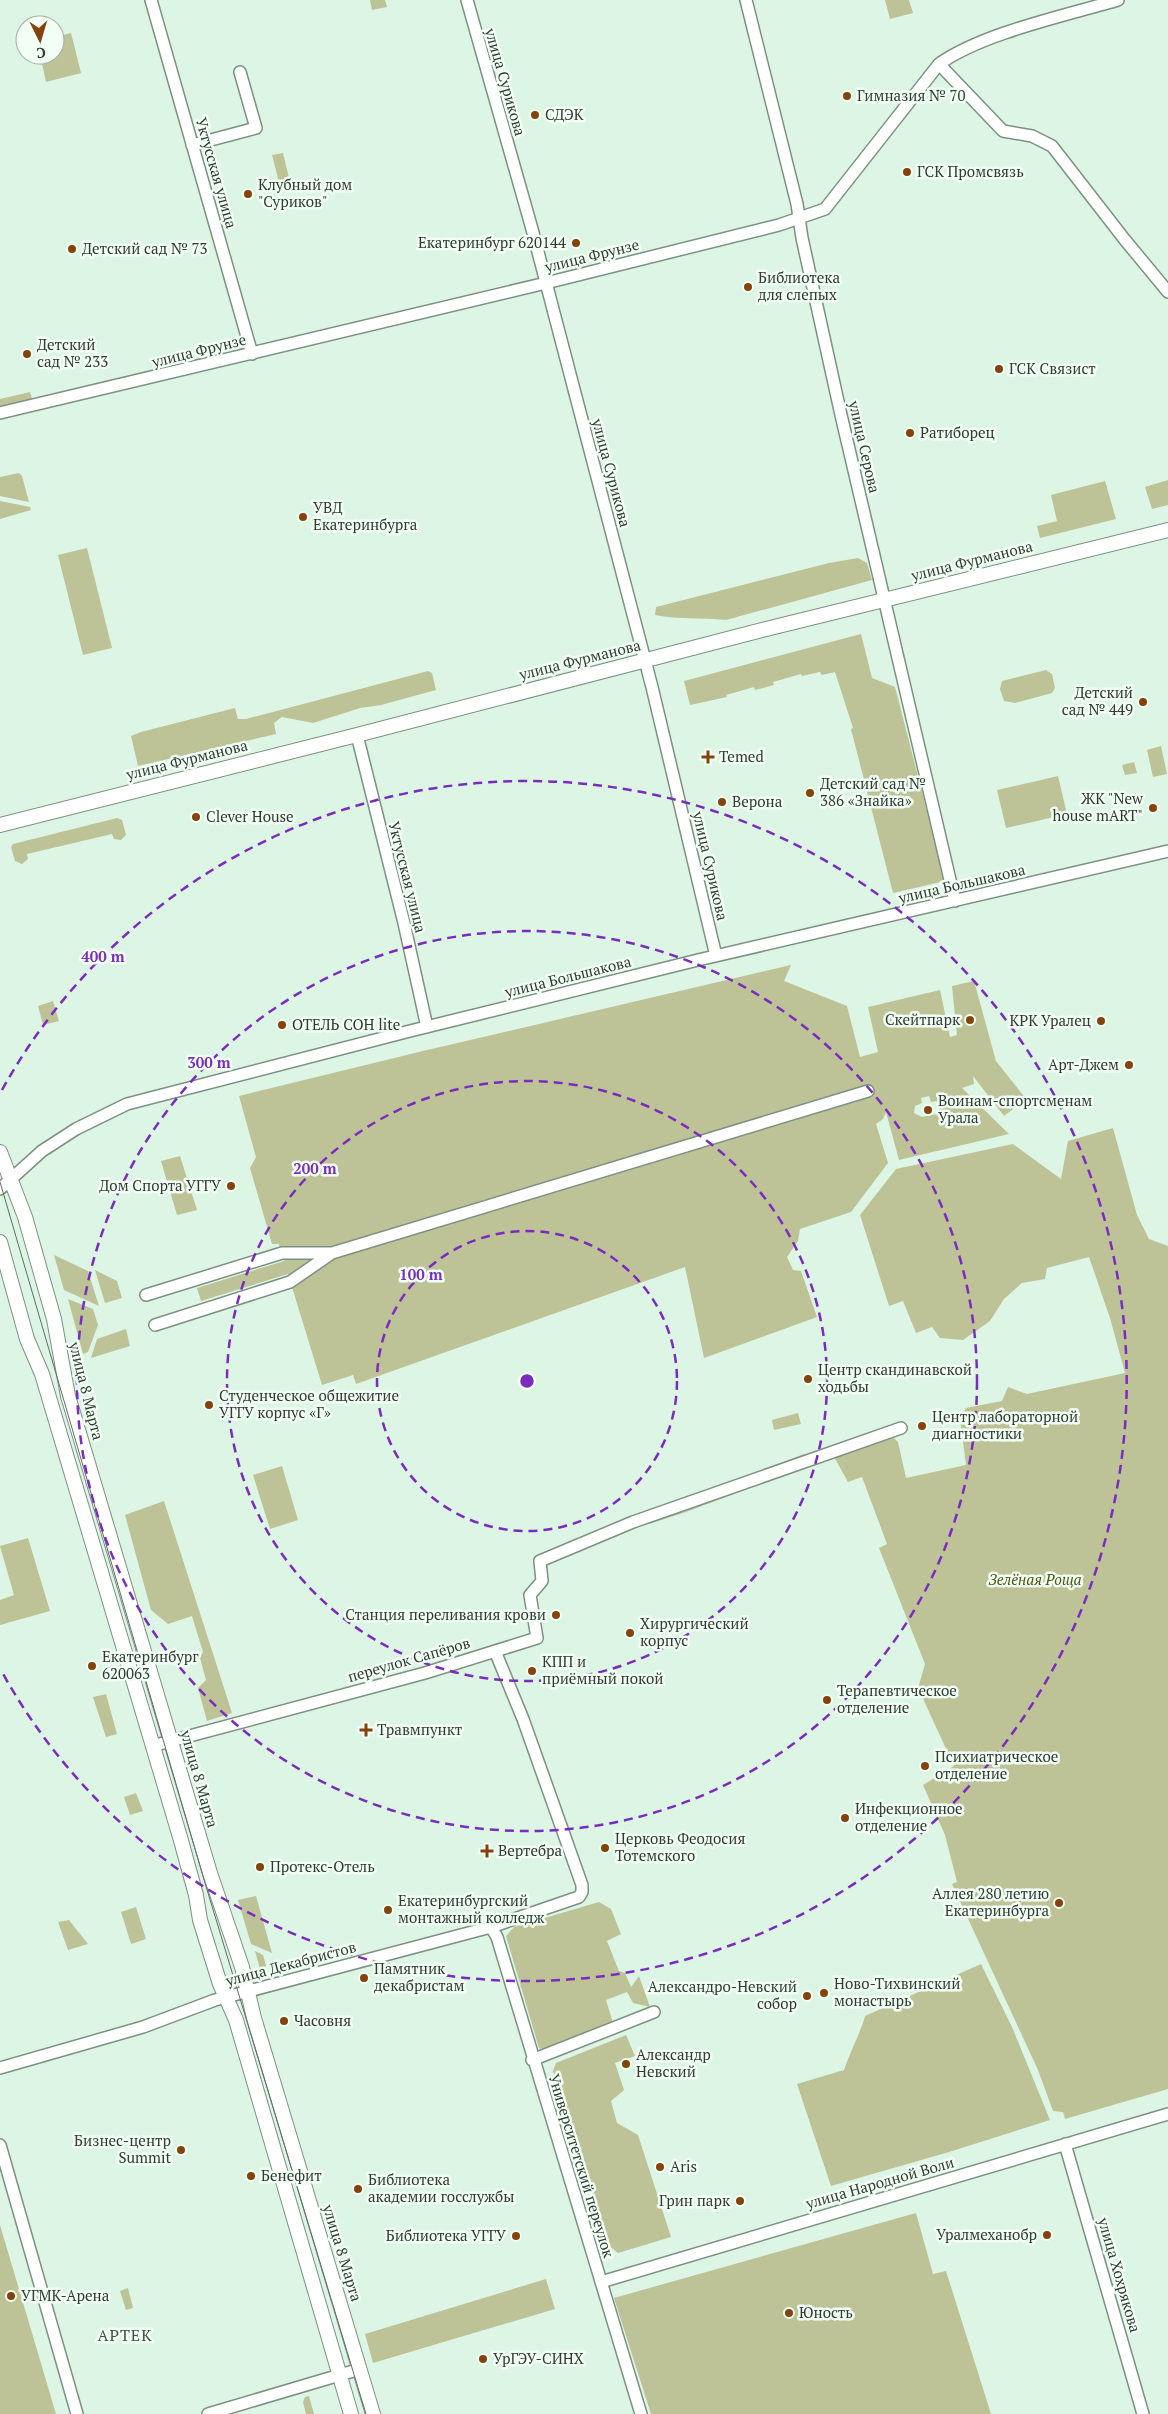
<svg xmlns="http://www.w3.org/2000/svg" width="1168" height="2414" viewBox="0 0 1168 2414" font-family="'PT Serif',serif">
<style>
.green{fill:#bdc397;fill-rule:evenodd}
.lines{fill:none;stroke-linecap:round;stroke-linejoin:round}
.minor-casing{stroke:#7c9182;stroke-width:14}
.major-casing{stroke:#7c9182;stroke-width:16}
.minor{stroke:#fff;stroke-width:11}
.major{stroke:#fff;stroke-width:14}
.tram{stroke:#5f6c62;stroke-width:1}
.ring{fill:none;stroke:#7b2cbf;stroke-width:2.5;stroke-dasharray:9 6}
.poi-dot{fill:#84430c;stroke:#f1fff5;stroke-width:2}
.labels{text-anchor:middle;stroke-width:5;stroke-linejoin:round;paint-order:stroke}
.street-label{font-size:15px;fill:#313a33;stroke:#f1fff5}
.poi-label{font-size:15px;fill:#313a33;stroke:#f1fff5;text-anchor:start}
.park-label{font-size:15px;font-style:italic;fill:#4f550e;stroke:#f1fff5}
.neighbourhood-label{font-size:16px;letter-spacing:1px;fill:#3e5143;stroke:#f1fff5}
.centre{fill:#7b2cbf;stroke:#f1fff5;stroke-width:2.5}
.ring-label{font-size:15px;text-anchor:middle;font-weight:bold;fill:#7b2cbf;stroke:#f1fff5;stroke-width:5;stroke-linejoin:round;paint-order:stroke}
</style>
<rect width="100%" height="100%" fill="#ddf5e4"/>
<path class="green" d="M370,0H385L387,7L372,10Z
M885,0H909L913,13L890,19Z
M71,33L81,73L46,82L40,55H55V37Z
M283,153L289,178L283,179L285,189L281,190L272,155Z
M30,392L32,399L0,407V399Z
M19,473L22,476L29,502L0,496V477Z
M1168,480V505L1152,509L1145,487Z
M1105,481L1116,519L1040,538L1037,526L1057,521L1051,495Z
M0,501L30,507L31,510L0,519Z
M87,548L112,648L83,655L58,555Z
M858,558L867,563L872,580L726,620C702,617 679,620 655,615L656,607L829,563Z
M861,634L872,678L895,687L945,881L893,893L851,729L853,728L835,672L822,675L820,672L802,676L801,674L773,682L774,685L755,690L754,687L726,695L727,697L690,705L684,681Z
M1046,670L1052,674L1055,688L1052,693L1015,703L1004,701L1000,689L1002,681Z
M428,671L432,673L436,690L381,705L360,708L313,723L282,717L274,723L276,734L138,766L131,736L141,732L235,708L238,719H246Z
M1161,746L1167,774L1153,777L1147,750Z
M1134,762L1137,773L1125,775L1122,765Z
M1058,776L1067,814L1006,828L997,790Z
M117,818L122,820L126,835L121,840L114,839L112,834L27,854L28,859L22,864L15,861L11,847L13,844Z
M791,965L784,981L847,1006L860,1057L878,1052L868,1007L940,990L950,1037L957,1035L952,986L974,981L996,1061L1026,1099L1004,1116L973,1076L974,1084L962,1088L1009,1134L899,1160L886,1112L883,1119L876,1124L888,1163L851,1212L800,1229L798,1241L787,1257L793,1270L801,1271L817,1317L704,1358L685,1267L356,1384L353,1375L322,1385L288,1274L201,1301L197,1288L284,1261L279,1244H272L250,1168L256,1157L239,1096L423,1051ZM929,1096L931,1102L936,1101L941,1106L937,1114L922,1117L914,1113L915,1106L922,1103L921,1098Z
M53,1001L59,1021L43,1025L38,1006Z
M1113,1128L1137,1215L1149,1239L1168,1246V2089L1065,2119L1063,2112L1053,2111L1038,2070L952,1884L957,1882L945,1835L923,1785L954,1766L918,1688L925,1664L879,1548L887,1544L862,1477L848,1482L833,1455L886,1438L893,1437L898,1442L906,1478L966,1465L960,1418L966,1408L1002,1401L1008,1387L1027,1394L1125,1373L1110,1318L1089,1257L1047,1268L1045,1279L1022,1283L1004,1299L990,1321L963,1340L940,1338L932,1327L916,1333L903,1301L889,1306L860,1215L896,1169L1013,1144L1061,1179L1068,1141Z
M180,1156L197,1210L177,1215L161,1161Z
M54,1255L88,1271L99,1306L64,1290Z
M95,1270L117,1281L122,1298L105,1303Z
M68,1299L93,1309L98,1325L88,1352L83,1354Z
M126,1329L130,1346L91,1358L97,1339Z
M798,1413L801,1424L774,1430L772,1420Z
M804,1454L808,1455L803,1468L683,1513L649,1524L647,1515Z
M282,1466L298,1520L270,1529L253,1475Z
M164,1501L232,1713L207,1721L198,1688L206,1680L200,1658L203,1652L192,1616L168,1624L151,1610L125,1515Z
M28,1538L50,1611L0,1625V1600L14,1595L0,1546Z
M106,1694L117,1734L106,1737L93,1697Z
M136,1793L143,1811L130,1815L124,1797Z
M256,1896L272,1953L251,1944L238,1900Z
M599,1902L611,1909L621,1934L607,1941L619,1971L625,1973L631,1987L639,1976L650,2007L633,2003L627,1992L606,2000L613,2023L545,2050L539,2048L506,1936L514,1927Z
M136,1907L146,1939L131,1944L121,1912Z
M69,1920L88,1944L68,1950L58,1922Z
M255,1951L263,1955L266,1966L260,1969Z
M981,1964L1012,2027L1050,2120L949,2152L831,2186L797,2084L844,2070C850,2051 860,2035 865,2016Z
M626,2035L635,2056L615,2063L624,2090L611,2101L617,2123L638,2135L671,2237L618,2253L607,2244L553,2071L556,2063Z
M916,2213L933,2274L946,2271L991,2414H651L614,2298Z
M0,2225L56,2414H0Z
M546,2279L555,2309L373,2363L365,2334Z
M128,2288L133,2308L126,2310L120,2291Z
M309,2396L314,2414H306L303,2402L305,2397Z"/>
<g class="lines">
<g class="minor-casing">
<path id="minor" d="M151,0L252,354
M467,0L532,229L652,687L716,956
M746,0L797,204L802,238L841,415L955,901
M939,64L1003,131L1032,136L1052,146L1125,240L1168,292
M192,145L256,128L240,72
M0,413L546,283L779,225L825,209L939,64C983,33 1064,16 1118,0
M357,735L404,923L427,1027
M0,1189L42,1151L76,1129L127,1104L410,1031L698,960L1168,851
M146,1295L282,1253H332
M155,1325L290,1282L332,1253L868,1091
M152,1746L425,1673L537,1638L530,1595L542,1581L540,1561L633,1522L901,1428
M491,1927L497,1937L641,2414
M532,2060L654,2012
M0,2068L143,2027L215,2000L491,1927L579,1897L582,1892V1885L523,1719L495,1651
M1065,2144L1143,2414
M0,2145L77,2414
M601,2282L1168,2114
M208,2414L360,2369"/>
</g>
<g class="major-casing">
<path id="major" d="M0,825L357,735L766,629L1168,530
M0,1152L25,1217L54,1319L68,1396L210,1873L242,1967L254,2018L373,2414
M0,1242L27,1339L42,1374L180,1837L196,1895L200,1920L220,1984L236,2020L351,2414"/>
</g>
<use href="#minor" class="minor"/>
<use href="#major" class="major"/>
<path class="tram" d="M0,1182L205,1883L366,2414"/>
</g>
<g class="ring">
<circle cx="527" cy="1381" r="150"/>
<circle cx="527" cy="1381" r="300"/>
<circle cx="527" cy="1381" r="450"/>
<path d="M2 1090A600 600 0 1 1 2 1672"/>
</g>
<g class="poi-dot">
<circle cx="847" cy="96" r="5"/>
<circle cx="535" cy="115" r="5"/>
<circle cx="907" cy="172" r="5"/>
<circle cx="248" cy="194" r="5"/>
<circle cx="576" cy="243" r="5"/>
<circle cx="72" cy="249" r="5"/>
<circle cx="748" cy="287" r="5"/>
<circle cx="27" cy="354" r="5"/>
<circle cx="999" cy="369" r="5"/>
<circle cx="910" cy="433" r="5"/>
<circle cx="303" cy="517" r="5"/>
<circle cx="1143" cy="702" r="5"/>
<path d="M705.5 749.5h5v5h5v5h-5v5h-5v-5h-5v-5h5z"/>
<circle cx="810" cy="793" r="5"/>
<circle cx="722" cy="802" r="5"/>
<circle cx="1153" cy="808" r="5"/>
<circle cx="196" cy="817" r="5"/>
<circle cx="970" cy="1020" r="5"/>
<circle cx="1101" cy="1021" r="5"/>
<circle cx="282" cy="1025" r="5"/>
<circle cx="1129" cy="1065" r="5"/>
<circle cx="928" cy="1110" r="5"/>
<circle cx="231" cy="1186" r="5"/>
<circle cx="808" cy="1379" r="5"/>
<circle cx="209" cy="1405" r="5"/>
<circle cx="922" cy="1426" r="5"/>
<circle cx="556" cy="1615" r="5"/>
<circle cx="630" cy="1633" r="5"/>
<circle cx="92" cy="1666" r="5"/>
<circle cx="532" cy="1671" r="5"/>
<circle cx="827" cy="1700" r="5"/>
<path d="M363.5 1722.5h5v5h5v5h-5v5h-5v-5h-5v-5h5z"/>
<circle cx="925" cy="1766" r="5"/>
<circle cx="845" cy="1818" r="5"/>
<circle cx="605" cy="1848" r="5"/>
<path d="M484.5 1843.5h5v5h5v5h-5v5h-5v-5h-5v-5h5z"/>
<circle cx="260" cy="1867" r="5"/>
<circle cx="1059" cy="1903" r="5"/>
<circle cx="388" cy="1910" r="5"/>
<circle cx="364" cy="1978" r="5"/>
<circle cx="824" cy="1993" r="5"/>
<circle cx="807" cy="1996" r="5"/>
<circle cx="284" cy="2021" r="5"/>
<circle cx="626" cy="2064" r="5"/>
<circle cx="181" cy="2150" r="5"/>
<circle cx="660" cy="2167" r="5"/>
<circle cx="251" cy="2176" r="5"/>
<circle cx="358" cy="2189" r="5"/>
<circle cx="740" cy="2201" r="5"/>
<circle cx="1047" cy="2235" r="5"/>
<circle cx="516" cy="2236" r="5"/>
<circle cx="11" cy="2296" r="5"/>
<circle cx="789" cy="2313" r="5"/>
<circle cx="483" cy="2359" r="5"/>
</g>
<g class="labels">
<g class="street-label">
<text transform="translate(505 82) rotate(74)" y="5">улица Сурикова</text>
<text transform="translate(216 173) rotate(74)" y="5">Уктусская улица</text>
<text transform="translate(592 256) rotate(-14)" y="5">улица Фрунзе</text>
<text transform="translate(199 351) rotate(-14)" y="5">улица Фрунзе</text>
<text transform="translate(864 447) rotate(77)" y="5">улица Серова</text>
<text transform="translate(611 473) rotate(75)" y="5">улица Сурикова</text>
<text transform="translate(972 561) rotate(-14)" y="5">улица Фурманова</text>
<text transform="translate(580 660) rotate(-14)" y="5">улица Фурманова</text>
<text transform="translate(187 760) rotate(-14)" y="5">улица Фурманова</text>
<text transform="translate(710 866) rotate(77)" y="5">улица Сурикова</text>
<text transform="translate(407 877) rotate(76)" y="5">Уктусская улица</text>
<text transform="translate(962 884) rotate(-13)" y="5">улица Большакова</text>
<text transform="translate(568 977) rotate(-14)" y="5">улица Большакова</text>
<text transform="translate(86 1391) rotate(76)" y="5">улица 8 Марта</text>
<text transform="translate(409 1660) rotate(-16)" y="5">переулок Сапёров</text>
<text transform="translate(199 1779) rotate(74)" y="5">улица 8 Марта</text>
<text transform="translate(291 1964) rotate(-15)" y="5">улица Декабристов</text>
<text transform="translate(581 2166) rotate(73)" y="5">Университетский переулок</text>
<text transform="translate(880 2183) rotate(-16)" y="5">улица Народной Воли</text>
<text transform="translate(342 2253) rotate(73)" y="5">улица 8 Марта</text>
<text transform="translate(1119 2275) rotate(74)" y="5">улица Хохрякова</text>
</g>
<g class="poi-label">
<text x="857" y="101">Гимназия № 70</text>
<text x="545" y="120">СДЭК</text>
<text x="917" y="177">ГСК Промсвязь</text>
<text x="258" y="190">Клубный дом<tspan x="258" dy="17">"Суриков"</tspan></text>
<text x="566" y="248" text-anchor="end">Екатеринбург 620144</text>
<text x="82" y="254">Детский сад № 73</text>
<text x="758" y="283">Библиотека<tspan x="758" dy="17">для слепых</tspan></text>
<text x="37" y="350">Детский<tspan x="37" dy="17">сад № 233</tspan></text>
<text x="1009" y="374">ГСК Связист</text>
<text x="920" y="438">Ратиборец</text>
<text x="313" y="513">УВД<tspan x="313" dy="17">Екатеринбурга</tspan></text>
<text x="1133" y="698" text-anchor="end">Детский<tspan x="1133" dy="17">сад № 449</tspan></text>
<text x="719" y="762">Temed</text>
<text x="820" y="789">Детский сад №<tspan x="820" dy="17">386 «Знайка»</tspan></text>
<text x="1143" y="804" text-anchor="end">ЖК "New<tspan x="1143" dy="17">house mART"</tspan></text>
<text x="732" y="807">Верона</text>
<text x="206" y="822">Clever House</text>
<text x="960" y="1025" text-anchor="end">Скейтпарк</text>
<text x="1091" y="1026" text-anchor="end">КРК Уралец</text>
<text x="292" y="1030">ОТЕЛЬ СОН lite</text>
<text x="1119" y="1070" text-anchor="end">Арт-Джем</text>
<text x="938" y="1106">Воинам-спортсменам<tspan x="938" dy="17">Урала</tspan></text>
<text x="221" y="1191" text-anchor="end">Дом Спорта УГГУ</text>
<text x="818" y="1375">Центр скандинавской<tspan x="818" dy="17">ходьбы</tspan></text>
<text x="219" y="1401">Студенческое общежитие<tspan x="219" dy="17">УГГУ корпус «Г»</tspan></text>
<text x="932" y="1422">Центр лабораторной<tspan x="932" dy="17">диагностики</tspan></text>
<text x="546" y="1620" text-anchor="end">Станция переливания крови</text>
<text x="640" y="1629">Хирургический<tspan x="640" dy="17">корпус</tspan></text>
<text x="102" y="1662">Екатеринбург<tspan x="102" dy="17">620063</tspan></text>
<text x="542" y="1667">КПП и<tspan x="542" dy="17">приёмный покой</tspan></text>
<text x="837" y="1696">Терапевтическое<tspan x="837" dy="17">отделение</tspan></text>
<text x="377" y="1735">Травмпункт</text>
<text x="935" y="1762">Психиатрическое<tspan x="935" dy="17">отделение</tspan></text>
<text x="855" y="1814">Инфекционное<tspan x="855" dy="17">отделение</tspan></text>
<text x="615" y="1844">Церковь Феодосия<tspan x="615" dy="17">Тотемского</tspan></text>
<text x="498" y="1856">Вертебра</text>
<text x="270" y="1872">Протекс-Отель</text>
<text x="1049" y="1899" text-anchor="end">Аллея 280 летию<tspan x="1049" dy="17">Екатеринбурга</tspan></text>
<text x="398" y="1906">Екатеринбургский<tspan x="398" dy="17">монтажный колледж</tspan></text>
<text x="374" y="1974">Памятник<tspan x="374" dy="17">декабристам</tspan></text>
<text x="834" y="1989">Ново-Тихвинский<tspan x="834" dy="17">монастырь</tspan></text>
<text x="797" y="1992" text-anchor="end">Александро-Невский<tspan x="797" dy="17">собор</tspan></text>
<text x="294" y="2026">Часовня</text>
<text x="636" y="2060">Александр<tspan x="636" dy="17">Невский</tspan></text>
<text x="171" y="2146" text-anchor="end">Бизнес-центр<tspan x="171" dy="17">Summit</tspan></text>
<text x="670" y="2172">Aris</text>
<text x="261" y="2181">Бенефит</text>
<text x="368" y="2185">Библиотека<tspan x="368" dy="17">академии госслужбы</tspan></text>
<text x="730" y="2206" text-anchor="end">Грин парк</text>
<text x="1037" y="2240" text-anchor="end">Уралмеханобр</text>
<text x="506" y="2241" text-anchor="end">Библиотека УГГУ</text>
<text x="21" y="2301">УГМК-Арена</text>
<text x="799" y="2318">Юность</text>
<text x="493" y="2364">УрГЭУ-СИНХ</text>
</g>
<g class="park-label">
<text x="1035" y="1585">Зелёная Роща</text>
</g>
<g class="neighbourhood-label">
<text x="125" y="2341">АРТЕК</text>
</g>
</g>
<circle cx="527" cy="1381" r="8" class="centre"/>
<g class="ring-label">
<text x="103" y="962">400 m</text>
<text x="209" y="1068">300 m</text>
<text x="315" y="1174">200 m</text>
<text x="421" y="1280">100 m</text>
</g>
<g transform="translate(40 40) rotate(175)"><circle r="24" fill="#f1fff5" stroke="#a4b0a7"/>
<path d="M0-4L9 19L0 12L-9 19Z" fill="#84430c"/>
<text y="-8" font-size="14" font-weight="bold" text-anchor="middle" fill="#313a33">С</text>
</g>
</svg>
